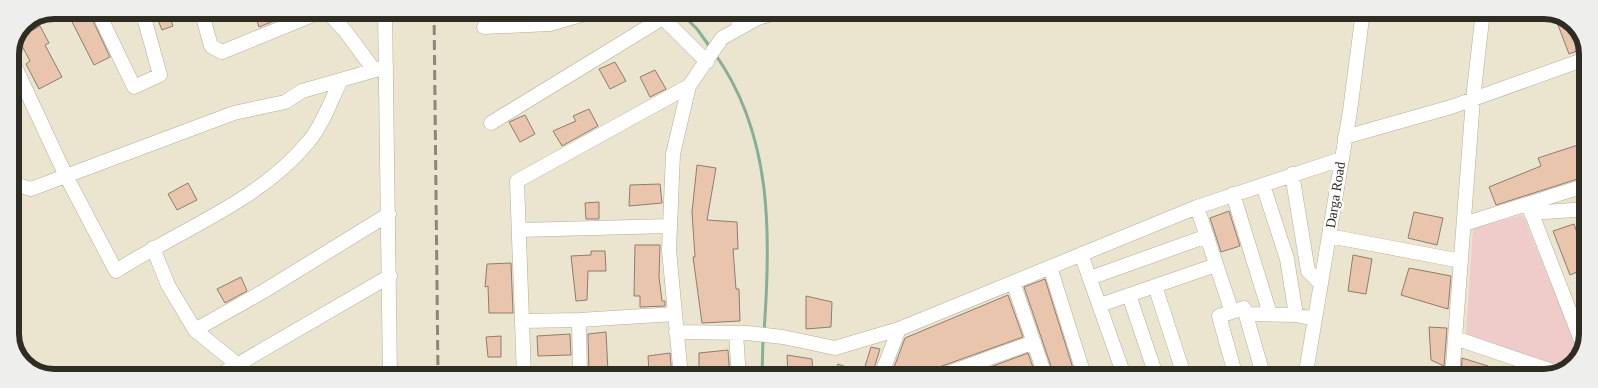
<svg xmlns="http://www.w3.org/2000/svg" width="1598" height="388" viewBox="0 0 1598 388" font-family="'Times New Roman',serif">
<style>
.green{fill:#efccc9}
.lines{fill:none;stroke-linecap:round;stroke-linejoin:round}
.stream{stroke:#87ae97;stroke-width:3}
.building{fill:#e8c5ac;stroke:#8f7d6f}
.minor-casing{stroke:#b4ad98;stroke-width:15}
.minor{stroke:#fff;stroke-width:14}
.rail{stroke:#8c8778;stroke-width:3;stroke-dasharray:10 5;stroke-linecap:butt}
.labels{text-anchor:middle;stroke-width:5;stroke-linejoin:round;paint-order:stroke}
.street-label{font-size:14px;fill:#2f2c24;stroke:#fff}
.rim{fill:none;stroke:#2f2c24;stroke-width:6}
</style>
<rect width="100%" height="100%" fill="#ebe4ce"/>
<path class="green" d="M1523,215L1580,355L1569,370L1466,335L1473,228Z"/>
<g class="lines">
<path class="stream" d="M678,10L697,29L710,47
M715,54C773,135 771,237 764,332
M762,378L763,338"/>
</g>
<path class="building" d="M66,10H88L110,57L94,65Z
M154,10H167L173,26L162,30Z
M253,10H301L259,27Z
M1570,21L1577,25L1587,47L1569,54L1558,25Z
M40,26L49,43L45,45L62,77L39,89L26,64L30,61L18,38Z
M615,62L626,81L610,89L599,69Z
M655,70L666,89L650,97L640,77Z
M589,109L598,126L562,146L553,131L576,121L573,116Z
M525,115L535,134L520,142L509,122Z
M1587,142V176L1496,205L1489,187L1541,166L1538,158Z
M697,165L716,168L707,220L737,222L738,249H733L736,289H739L740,321L702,323L693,257H695L692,212Z
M188,183L197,200L177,210L168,194Z
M660,184L662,203L629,206L630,185Z
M599,202V219H586L585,203Z
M1229,211L1240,246L1221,252L1210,218Z
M1414,212L1443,218L1437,245L1408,238Z
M1574,224L1587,261V297L1577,272L1570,275L1553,231Z
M635,245H660L659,277L662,301H665V306L640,307V296H634Z
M591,251H605L606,271H588L587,300L576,301L571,256L591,255Z
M1353,255L1372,259L1366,294L1348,291Z
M511,263L513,313H489L488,286L485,287L487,264Z
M1409,268L1451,276L1448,309L1401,295Z
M241,277L247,291L225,303L217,289Z
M1045,279L1076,378H1055L1024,287Z
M1008,295L1023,337L931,370L925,378H890L905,338Z
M806,296L832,302L831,327L806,329Z
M1429,327L1447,328L1444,366L1431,360Z
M606,332L608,372L589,374L588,334Z
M570,334L571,355L538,356L537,336Z
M501,336V357H488L486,337Z
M871,347L880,349L871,378H833L838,364L863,373Z
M728,350L730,378L699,377V353Z
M670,353L672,377H657V372H649L648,356Z
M1028,353L1035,373L1024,378H961Z
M787,355L812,359L813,374L788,378Z
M1462,358L1488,366L1487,369L1511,376L1510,378H1461Z"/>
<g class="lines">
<g class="minor-casing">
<path id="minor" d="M97,10L134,87L160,75L142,10
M201,10L211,46L222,52L325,10
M326,10L346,32L374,70
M385,10L390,377
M641,10L656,21
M484,27L550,24L598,10
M738,29L740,10
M10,56L66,176L116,271C181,229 259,202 309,141C322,126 332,98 341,80
M491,123L661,19L665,20L707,62
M1345,137L1451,107L1588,58
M1292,174L1308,271L1321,284
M10,183L31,189L234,113L285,102L302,91L386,67
M1263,185L1287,259L1296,315
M1233,194L1270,314
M1528,204L1584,348
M1197,207L1232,312
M1531,213L1587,209
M1464,224L1587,185
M519,230L670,226
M1329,236L1461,261
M153,248L168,285L195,330L238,365
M1081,254L1125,378
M1050,267L1085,378
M1090,278L1207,236
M1013,282L1046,378
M1155,286L1185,378
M1129,295L1157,378
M1100,305L1216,265
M1247,314L1296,315L1315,319
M579,320L580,377
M522,321L579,320L675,314
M195,330L264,291L389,214
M676,332L747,333L783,337L835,348L899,329L1197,207L1341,159
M736,333L739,378
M1455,338L1558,373
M216,377L390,276
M524,377L517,181L689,86
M681,377L669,250L673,154L689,86L722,38L758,18L785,10
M1236,377L1219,316L1244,308L1262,371
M880,378L899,329
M934,378L1034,342
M1305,378L1350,111L1363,11
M1452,378L1473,99L1483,11"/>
</g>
<use href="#minor" class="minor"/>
<path class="rail" d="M434,10L438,377"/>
</g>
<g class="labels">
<g class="street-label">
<text transform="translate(1335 195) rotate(-81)" y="5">Darga Road</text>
</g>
</g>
<path d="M0 0H1598V388H0ZM54 19H1544A35 35 0 0 1 1579 54V334A35 35 0 0 1 1544 369H54A35 35 0 0 1 19 334V54A35 35 0 0 1 54 19Z" fill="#eeeeed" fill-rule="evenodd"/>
<path class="rim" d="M54 19H1544A35 35 0 0 1 1579 54V334A35 35 0 0 1 1544 369H54A35 35 0 0 1 19 334V54A35 35 0 0 1 54 19Z"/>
</svg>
